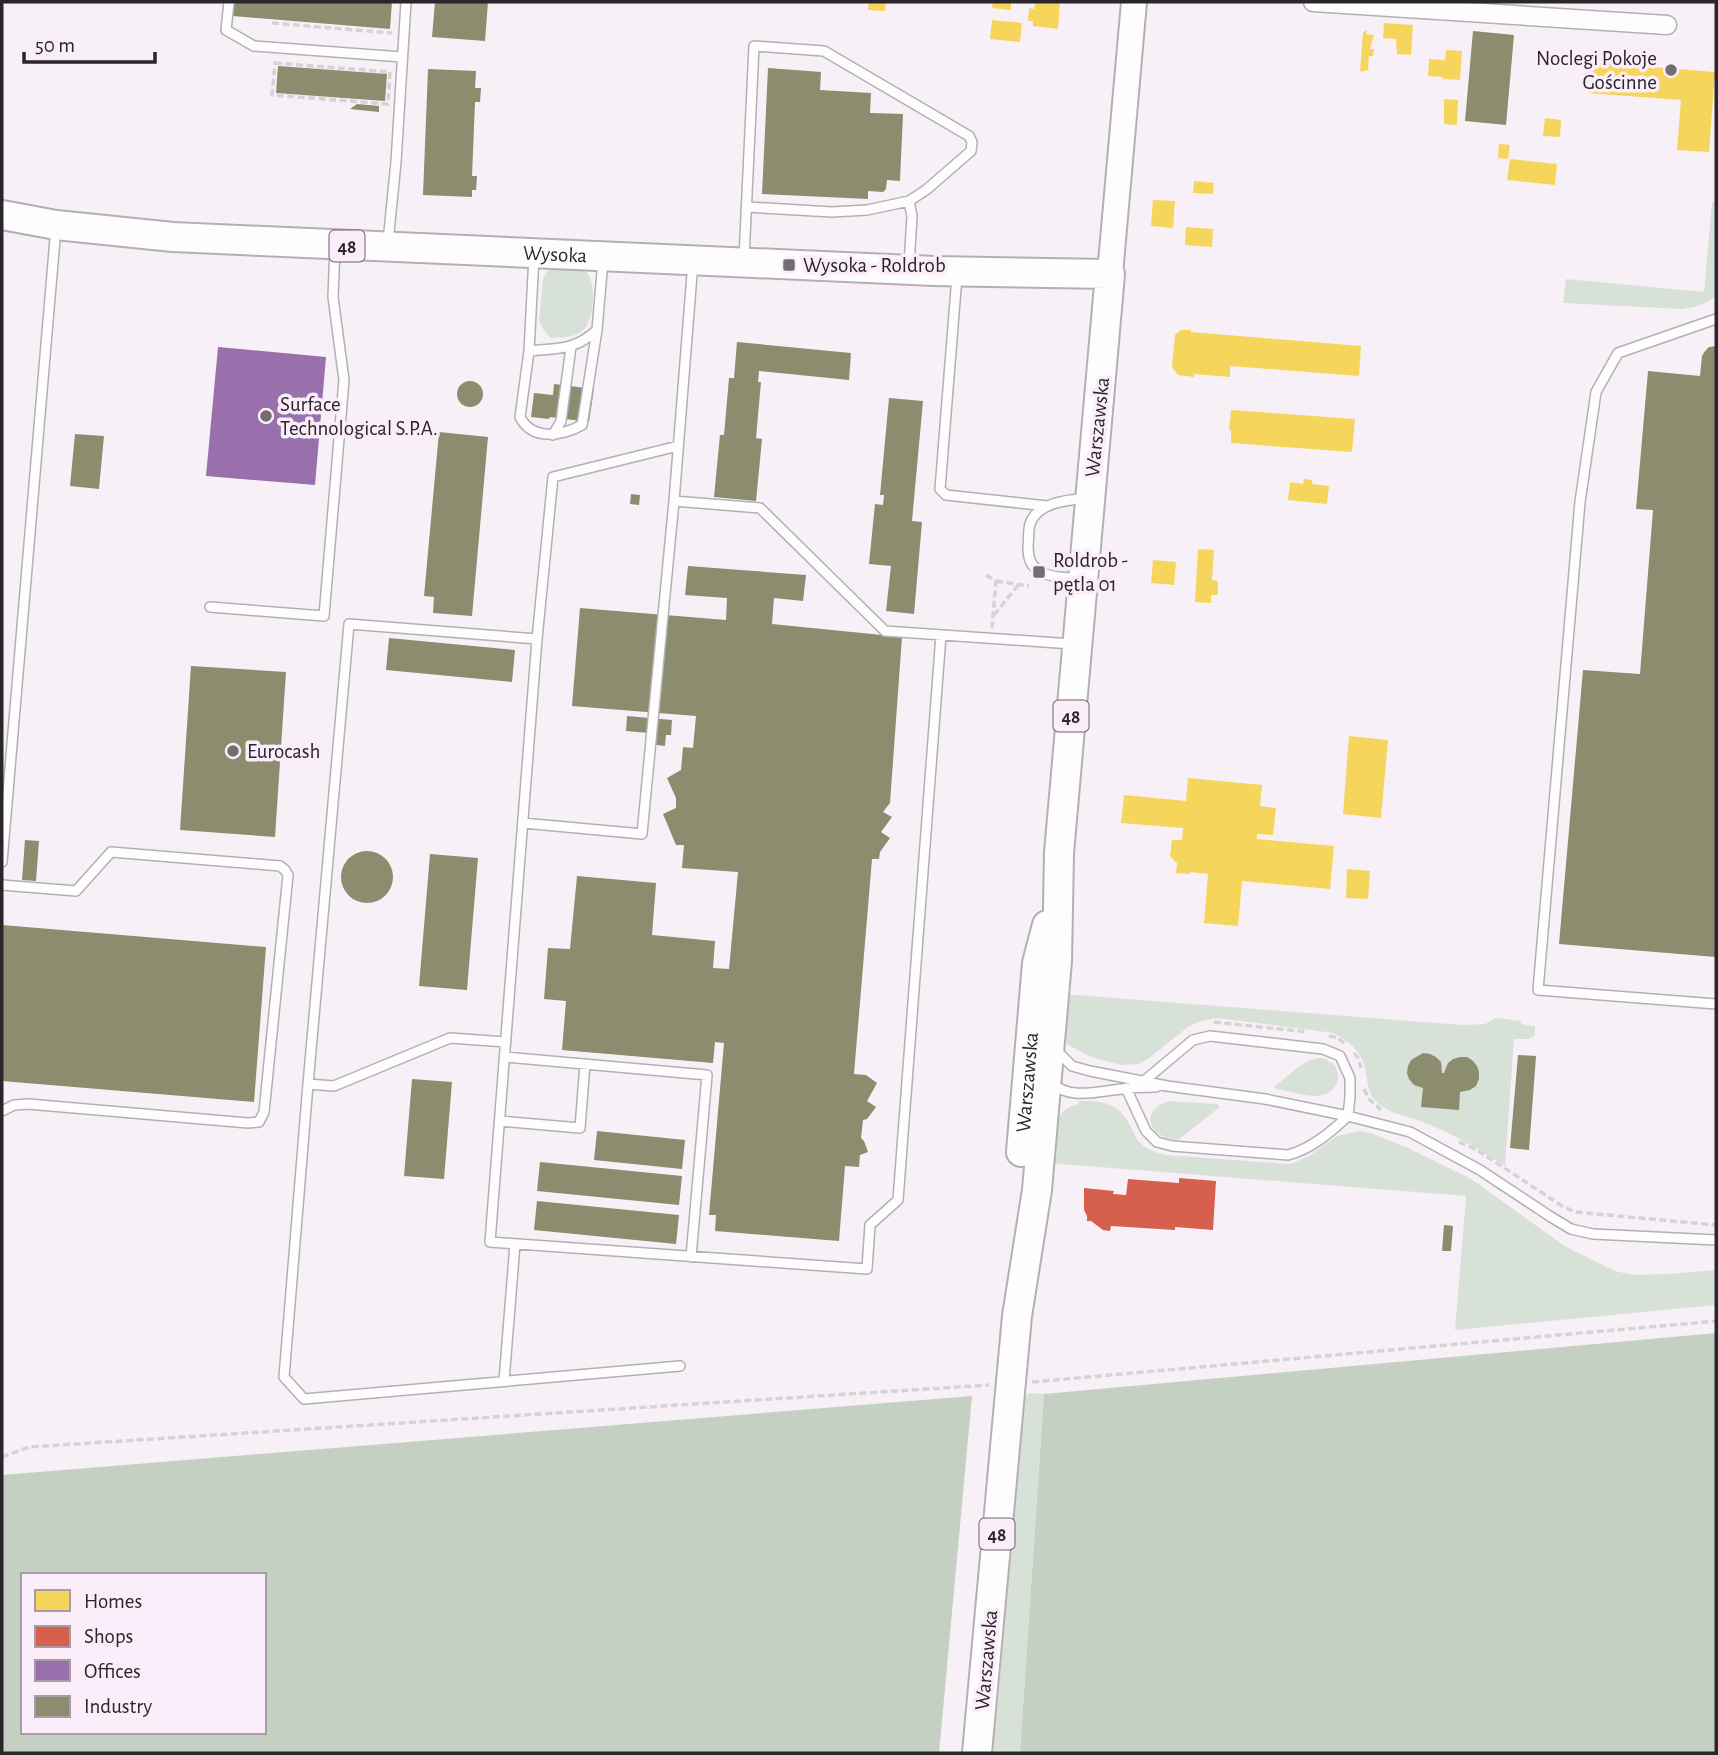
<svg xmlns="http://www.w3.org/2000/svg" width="1718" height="1755" viewBox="0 0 1718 1755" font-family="'Alegreya Sans',sans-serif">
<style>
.green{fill:#d8e1d7}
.forest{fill:#c4d0c2;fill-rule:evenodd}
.homes{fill:#f6d55c}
.shops{fill:#d6604d}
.offices{fill:#9970ab}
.industry{fill:#8c8c6e}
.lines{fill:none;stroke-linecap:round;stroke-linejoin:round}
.service-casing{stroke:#b4afb4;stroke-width:12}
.minor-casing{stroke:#b4afb4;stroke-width:21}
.secondary-casing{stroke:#b4afb4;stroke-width:28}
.primary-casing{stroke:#b4afb4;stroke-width:32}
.path{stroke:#d6d3d6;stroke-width:3.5;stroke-dasharray:7 3.5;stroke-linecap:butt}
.service{stroke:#fefdfe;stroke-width:9}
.minor{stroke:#fefdfe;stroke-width:18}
.secondary{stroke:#fefdfe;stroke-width:24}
.primary{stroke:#fefdfe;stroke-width:28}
.poi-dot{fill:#736d72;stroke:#fbedfa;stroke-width:2.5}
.labels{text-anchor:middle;stroke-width:7;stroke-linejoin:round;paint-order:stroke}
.shield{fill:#fbedfa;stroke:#696269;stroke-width:2}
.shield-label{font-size:19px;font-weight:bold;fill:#2b262b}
.poi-label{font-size:21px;fill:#2b262b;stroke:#fbedfa;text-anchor:start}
.street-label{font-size:21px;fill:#2b262b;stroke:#fbedfa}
</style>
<rect width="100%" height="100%" fill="#f8f0f7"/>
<path class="green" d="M1712,202H1716V296C1706,305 1694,307 1682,309L1563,303L1566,279L1704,292Z
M553,267C562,268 578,265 585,271C598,281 594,323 582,331C574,338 561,337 551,338L544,330L539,321L543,279L546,273Z
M1063,994L1462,1025L1485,1024L1496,1018L1521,1021V1024L1535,1026V1036L1529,1039H1514L1505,1166C1478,1149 1450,1132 1420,1121C1407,1116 1391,1114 1380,1105C1363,1093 1370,1073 1361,1057C1354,1045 1344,1039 1333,1033L1217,1018L1201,1021L1188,1027L1149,1058L1139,1064L1121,1065L1091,1057L1068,1045L1063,1037Z
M1322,1058C1323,1058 1332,1063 1332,1063C1346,1076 1334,1095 1318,1096C1304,1096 1288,1091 1273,1088C1289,1076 1302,1059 1322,1058Z
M1079,1101C1097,1100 1117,1103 1127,1120C1131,1126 1133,1133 1137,1139C1144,1149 1155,1152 1166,1155L1291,1164L1309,1156L1337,1136L1359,1131L1371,1133L1408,1148L1471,1179L1566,1247L1615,1271L1633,1275L1667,1274L1716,1270V1305L1455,1330L1466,1196L1048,1163C1052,1139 1049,1112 1078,1104Z
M1168,1101L1217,1104L1220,1107L1178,1140C1150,1139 1138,1111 1168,1101Z
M1030,1393L1044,1394L1020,1753H992L998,1702L1022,1397Z"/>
<path class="forest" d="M1716,1333V1753H1020L1044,1394Z
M972,1396L939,1753H2V1475ZM23,1575H264V1732H23Z"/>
<path class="homes" d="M869,2H886L885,11L868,10Z
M993,2H1011V10L992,8Z
M1035,2H1060L1058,29L1033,26V21H1028L1029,8L1034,9Z
M992,20L1022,23L1020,42L990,39Z
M1384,23L1413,25L1411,55L1397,54L1396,39L1383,38Z
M1367,30L1366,34L1374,35L1370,49H1374L1373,56H1369L1368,70L1360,72L1363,32Z
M1446,50L1462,51L1460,80L1443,79V77L1428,76L1429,59L1445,60Z
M1590,62L1715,72L1709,152L1677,150L1681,100L1588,93Z
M1444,99L1458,100L1457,125L1444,124Z
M1545,118L1561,120L1560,137L1543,136Z
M1499,144L1510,145L1508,159L1498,158Z
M1510,159L1557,164L1555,185L1507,180Z
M1194,181L1214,183L1213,194L1193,193Z
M1153,200L1175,201L1173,228L1151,226Z
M1186,227L1213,229L1212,247L1185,245Z
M1181,330H1191V332L1361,346L1359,376L1230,366V377L1194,374V377L1178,375L1172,367L1175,335Z
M1231,410L1355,419L1352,452L1231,443V430H1229Z
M1304,479L1312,480V484L1329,486L1327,504L1288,500L1290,482L1303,484Z
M1198,549L1214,550L1212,580L1218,581V595H1211V603L1195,602Z
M1153,560L1176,562L1174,585L1151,583Z
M1349,736L1388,740L1381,818L1343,814Z
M1188,778L1262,785L1260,806L1276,808L1273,835L1257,834V839L1334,846L1330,889L1242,881L1238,926L1204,923L1208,874L1190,872V874L1176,873L1177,863L1170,856L1172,840H1182L1183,828L1121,823L1124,795L1186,801Z
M1347,869L1370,871L1368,899L1346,898Z"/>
<path class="shops" d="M1179,1178L1216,1181L1213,1230L1175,1227V1230L1111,1226L1110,1231L1103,1230L1091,1221H1087V1216L1084,1210V1188L1114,1191L1113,1194L1126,1195L1128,1179L1179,1183Z"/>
<path class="offices" d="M218,347L326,357L315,485L206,476Z"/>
<path class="industry" d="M234,2H392L390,29L233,16Z
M435,2H488L485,41L432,37Z
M1473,31L1514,35L1506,125L1465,121Z
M278,66L387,74L385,101L276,93Z
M768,68L821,72L820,90L871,93L870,113L903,114L900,181L887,180L886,189L883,192L868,191V199L762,194Z
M428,69L476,71L475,88H481L480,102H475L472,176H477L476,190H472V197L423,195Z
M357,104L379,106V112L350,109Z
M737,342L851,353L849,380L759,371L758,382H761L756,438L762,439L756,501L714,497L720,435H724L729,378H734Z
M1716,346V957L1559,944L1583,670L1640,674L1653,510L1636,509L1648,371L1700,376L1702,356L1705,351L1709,347Z
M457 394a13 13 0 1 1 26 0a13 13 0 1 1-26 0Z
M554,384L594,389L589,422L550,417L549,419L531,417L534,393L553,395Z
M889,398L923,401L912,521L922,522L914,614L886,611L891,566L869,564L875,504L883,505L884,495H880Z
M439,432L488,437L472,616L433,613L434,597L424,596Z
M75,434L104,436L99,489L70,486Z
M631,494L640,495L639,505L630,504Z
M688,566L806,575L803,601L774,598L772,624L902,637L890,803L883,812L892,817L881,832L890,838L880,852L879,859H872L854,1074L866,1075L877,1083L867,1101L876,1107L867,1119L863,1120L861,1138L864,1141L868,1152L860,1155L859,1167L845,1166L839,1241L715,1231L716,1215H709L724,1043L715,1042L713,1063L562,1050L566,1001L544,999L548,948L570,949L577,876L656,883L652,935L715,941L713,968L729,969L738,872L682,868L684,845H676L663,814L676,808V798L667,778L681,770L683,747L693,748L696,716L572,706L580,608L726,620L727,598L685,595Z
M389,638L515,650L512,682L386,670Z
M191,666L286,672L275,837L180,830Z
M627,716L672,720L671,735H666L665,746L648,744L649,733L626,731Z
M25,840L39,841L36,881L22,880Z
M341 877a26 26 0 1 1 52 0a26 26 0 1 1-52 0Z
M430,854L478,858L467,990L419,986Z
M2,925L266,947L254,1102L2,1081Z
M1423,1053L1430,1054L1436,1057L1441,1062L1442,1073H1444L1448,1063L1453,1059L1460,1057H1467L1473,1061L1477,1066L1479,1072V1079L1476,1086L1470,1090L1460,1092L1459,1110L1421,1107L1423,1088L1414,1085L1409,1079L1407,1073L1408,1066L1411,1060Z
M1518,1055L1536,1056L1529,1150L1510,1148Z
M412,1079L452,1082L444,1179L404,1176Z
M597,1131L685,1140L682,1169L594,1160Z
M540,1162L682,1176L679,1205L537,1191Z
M537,1201L679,1215L676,1244L534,1230Z
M1444,1225L1453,1226L1451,1251H1442Z"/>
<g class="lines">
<g class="service-casing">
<path id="service" d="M229,2L226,30L254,46L402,57
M388,242L396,162L406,2
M534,256L529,351L520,417C532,441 562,436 582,425L597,330L603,260
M744,258L754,46L824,51L969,136L972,142L971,151L926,190L909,201L867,210L832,212L747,207
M693,262L674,501L760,508L885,631L1072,644
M909,265L912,216L909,201
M957,276L940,489L946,495L1047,506
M1716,319L1618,353L1596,392L1580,502L1538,990L1716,1004
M529,351C558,348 574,351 597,330
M553,435L561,421L571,347
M678,446L553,477L537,639L490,1242L867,1269L870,1225L898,1200L941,635
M1081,579C1067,577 1049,578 1038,570C1029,565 1028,555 1028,546C1029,539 1028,530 1030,524C1037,502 1069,500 1088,498
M210,607L324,616L344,380L333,297L335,247
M537,639L349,624L308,1084L284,1377L304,1399L680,1366
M523,823L642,834L674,501
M2,862L56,227
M2,885L76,891L111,852L280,866L285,870L288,875L264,1112L259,1122L248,1123L28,1104L14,1105L2,1111
M1057,1051L1072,1066L1090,1071L1167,1086L1265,1099L1348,1116L1410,1132L1480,1170L1551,1217L1571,1229L1593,1234L1716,1240
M505,1057L707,1075L691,1257
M1051,1082C1069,1101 1099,1091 1122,1089C1133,1087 1144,1087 1156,1087
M308,1084L334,1086L450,1038L506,1042
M1126,1088L1146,1131L1157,1142L1172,1146L1288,1155C1311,1149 1331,1132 1348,1116L1350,1097V1078L1340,1056L1323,1049L1210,1036L1193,1040L1144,1081
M500,1121L580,1128L585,1064
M504,1381L515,1244"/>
</g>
<g class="minor-casing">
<path id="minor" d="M1313,2L1667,25"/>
</g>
<g class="secondary-casing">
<path id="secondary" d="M1110,274L1134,2"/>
</g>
<g class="primary-casing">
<g id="primary">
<path id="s1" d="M2,215L56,225L173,237L934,271L1110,274L1059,853L1057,961L1037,1190L1017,1316L977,1753"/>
<path id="s2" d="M1021,1152L1037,963L1047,925"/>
</g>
</g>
<path class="path" d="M272,23L392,33
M275,63L390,72L388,104L272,95Z
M986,575L996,581L992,628
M996,581L1029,586
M994,615L1019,584
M1214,1022L1307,1032
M1329,1036L1338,1038L1344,1043
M1354,1053L1358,1058L1361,1068
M1364,1089L1369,1099L1381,1110
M1459,1142L1477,1150L1562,1206L1575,1212L1716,1225
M1032,1382L1716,1321
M2,1457L29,1447L989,1385"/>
<use href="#service" class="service"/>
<use href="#minor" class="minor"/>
<use href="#secondary" class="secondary"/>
<use href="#primary" class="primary"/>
</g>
<g class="poi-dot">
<circle cx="1671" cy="70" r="7"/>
<rect x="782" y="258" width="14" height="14" rx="3.5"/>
<circle cx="266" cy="416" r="7"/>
<rect x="1032" y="565" width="14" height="14" rx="3.5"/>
<circle cx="233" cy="751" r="7"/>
</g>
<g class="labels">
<g class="shield">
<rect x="329.5" y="230.5" width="35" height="31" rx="5"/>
<rect x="1053.5" y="700.5" width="35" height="31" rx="5"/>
<rect x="979.5" y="1518.5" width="35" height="31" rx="5"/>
</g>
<g class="shield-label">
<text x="347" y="253">48</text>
<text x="1071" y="723">48</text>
<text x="997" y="1541">48</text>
</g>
<g class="poi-label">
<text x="1657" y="65" text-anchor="end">Noclegi Pokoje<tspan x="1657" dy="24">Gościnne</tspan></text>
<text x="803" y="272">Wysoka - Roldrob</text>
<text x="280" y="411">Surface<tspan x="280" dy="24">Technological S.P.A.</tspan></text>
<text x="1053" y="567">Roldrob -<tspan x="1053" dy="24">pętla 01</tspan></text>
<text x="247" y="758">Eurocash</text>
</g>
<g class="street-label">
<text dy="7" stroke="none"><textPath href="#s1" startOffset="555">Wysoka</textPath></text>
<text transform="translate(1097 427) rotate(-84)" y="7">Warszawska</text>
<text dy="7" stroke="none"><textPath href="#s2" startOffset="70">Warszawska</textPath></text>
<text transform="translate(986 1660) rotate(-85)" y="7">Warszawska</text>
</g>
</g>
<rect width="1718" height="1755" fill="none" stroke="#2b262b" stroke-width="7"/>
<rect x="21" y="1573" width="245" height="161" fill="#fbedfa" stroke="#a89da7" stroke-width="2"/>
<rect x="35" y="1590" width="35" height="21" fill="#f6d55c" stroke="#a89da7" stroke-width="2"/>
<text x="84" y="1608" font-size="21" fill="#2b262b">Homes</text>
<rect x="35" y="1626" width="35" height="21" fill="#d6604d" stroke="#a89da7" stroke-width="2"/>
<text x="84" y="1643" font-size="21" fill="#2b262b">Shops</text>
<rect x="35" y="1660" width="35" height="21" fill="#9970ab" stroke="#a89da7" stroke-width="2"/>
<text x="84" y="1678" font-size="21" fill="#2b262b">Offices</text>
<rect x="35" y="1696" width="35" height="21" fill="#8c8c6e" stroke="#a89da7" stroke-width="2"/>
<text x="84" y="1713" font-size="21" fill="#2b262b">Industry</text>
<path d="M24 52v10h131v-10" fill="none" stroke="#2b262b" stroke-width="3.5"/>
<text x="35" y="52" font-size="21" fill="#2b262b" stroke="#fbedfa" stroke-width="5" paint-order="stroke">50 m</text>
</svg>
